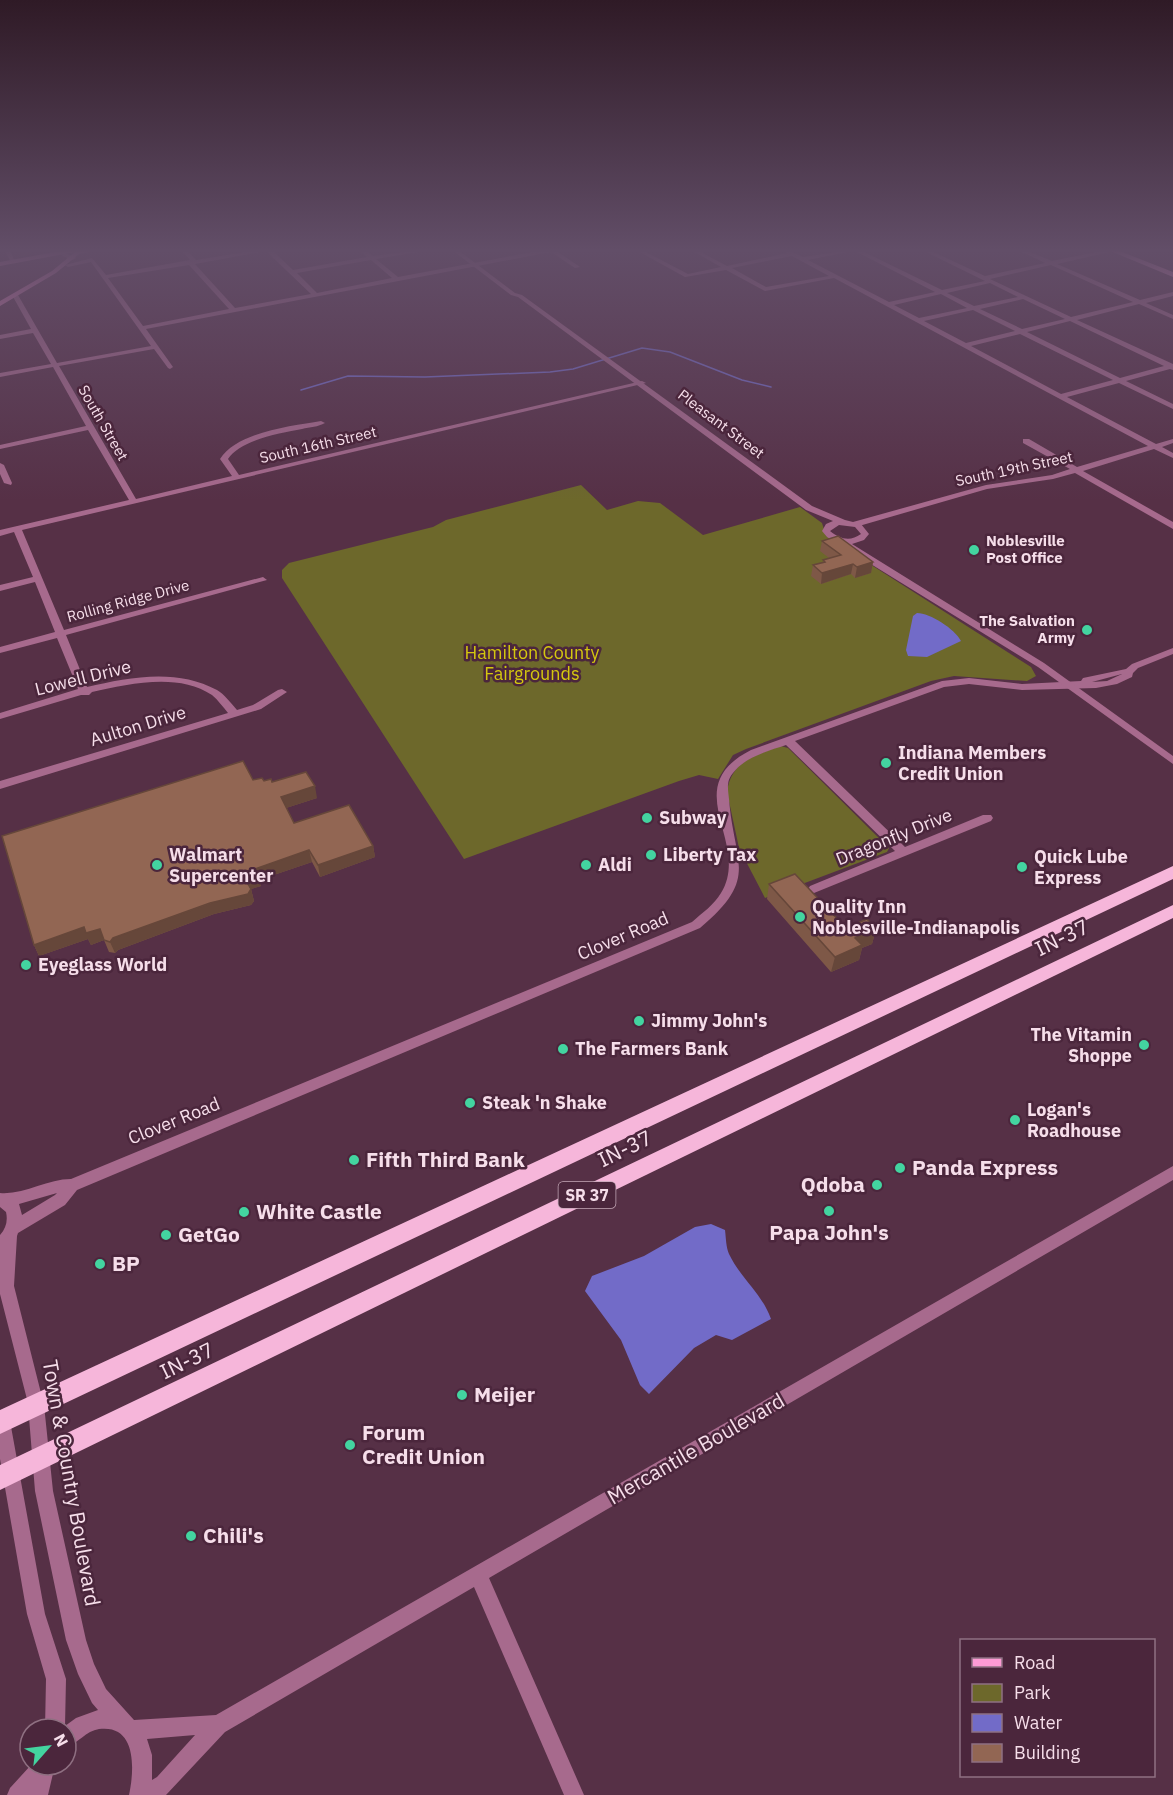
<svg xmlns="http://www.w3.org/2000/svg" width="1173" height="1795" viewBox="0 0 1173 1795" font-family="'IBM Plex Sans',sans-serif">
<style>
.green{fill:#6d682b}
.water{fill:#726bc8}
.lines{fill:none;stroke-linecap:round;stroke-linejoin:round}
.stream{stroke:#726bc8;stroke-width:1.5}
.minor{fill:#a76a8d;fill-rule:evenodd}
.tertiary{fill:#a76a8d;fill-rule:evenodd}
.secondary{fill:#e080b8;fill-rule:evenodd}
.primary{fill:#fe9bd5;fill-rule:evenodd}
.trunk{fill:#f6b6da;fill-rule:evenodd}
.wall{fill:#7e5847}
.shaded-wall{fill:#66473a}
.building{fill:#926653;stroke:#66473a;stroke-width:1.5}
.poi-dot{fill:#43d4a0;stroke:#4b263c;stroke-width:2}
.labels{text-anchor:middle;stroke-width:5;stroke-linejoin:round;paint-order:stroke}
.far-street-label{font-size:15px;fill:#f6deea;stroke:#4b263c}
.far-poi-label{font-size:15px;font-weight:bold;fill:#f6deea;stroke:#4b263c;text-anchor:start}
.shield{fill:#4b263c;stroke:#c3a7b6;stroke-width:1.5}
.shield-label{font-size:16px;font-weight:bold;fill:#f6deea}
.park-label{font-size:18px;fill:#d4c70f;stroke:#4b263c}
.street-label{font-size:18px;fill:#f6deea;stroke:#4b263c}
.poi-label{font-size:18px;font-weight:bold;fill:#f6deea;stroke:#4b263c;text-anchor:start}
.near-street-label{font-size:21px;fill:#f6deea;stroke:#4b263c}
.near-poi-label{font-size:21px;font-weight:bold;fill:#f6deea;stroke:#4b263c;text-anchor:start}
</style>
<rect width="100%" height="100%" fill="#563046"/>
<path class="green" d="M581,485L607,510L638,501L660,503L703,535L800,507L822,523L826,536L1031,667L1036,676L1027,681L954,676L931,681L746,749L733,755L718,779L699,775L679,781L464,859L282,578V570L289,563L433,527L446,520Z
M781,746L788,748L889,848L887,852L765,898L739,848L727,792C731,761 755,755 781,746Z"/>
<path class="water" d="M917,613C930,613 955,629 961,641L927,657L908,656L906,650L913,616Z
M711,1224L725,1230C726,1238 726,1247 729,1254C741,1279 761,1292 771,1319L732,1340L716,1335L694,1348L649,1394L640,1385L621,1340L585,1291L592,1276L644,1256L695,1227Z"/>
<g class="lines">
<path class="stream" d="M301,390L348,376L425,377L550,372L573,369L642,348L670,352L742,380L771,387"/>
<path class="minor" d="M4,250H10L15,262H11Z
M181,250H187L196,260L257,250H272L293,270L367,257L359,250H365L373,256L421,250L418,252L376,259L398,277L543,250H555L580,267L575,268L551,252L146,329L173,367L170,369L168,368L154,349L59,366L136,499L232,476L220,459C237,432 291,426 321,421L325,423C318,427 310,427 302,429C280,433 240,440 228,459L239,475L642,381L646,383L22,530L64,630L263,577L267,580L66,635L87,687C129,677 177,668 217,690C224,694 231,703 237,710L253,705L278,690L282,689L287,692L261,709L0,789V781L228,713C223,707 218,700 212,695C178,672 128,684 92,692L89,695H81L0,719V713L78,689L57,638L0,653V647L55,632L35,582L0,591V585L33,577L14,532L0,536V530L129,500L88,430L0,449V445L86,426L53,367L0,377V373L51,364L33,333L0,339V335L31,329L12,295L15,293L18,295L57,363L151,346L91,262L68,267L65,265L92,258L106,275L190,260ZM266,251L311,294L235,308L195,264ZM371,260L392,278L317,293L297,273ZM189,265L229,309L143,326L108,278Z
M636,250H642L688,274L721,267L691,250H697L727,266L787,253L782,250H788L803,257L851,250L848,252L808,260L889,302L935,292L853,250H860L942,290L985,281L922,250H929L985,276L1045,263L1018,250H1025L1052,261L1106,250H1115L1114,251L1057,264L1140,300L1173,292V296L1146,303L1173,315V319L1139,304L1077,320L1173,364V370L1170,369L1126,381L1173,404V409L1119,383L1067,397L1156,444L1173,439V443L1162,447L1173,453V458L1154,449L1083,471L1173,522V529L1075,473L1053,479L987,489L859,526H853V522L986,485L1052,475L1070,469L1023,443V439H1029L1077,467L1148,446L834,278L765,291L726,270L685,277ZM792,256L829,276L766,287L732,268ZM1051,265L1133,302L1071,317L990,279ZM990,283L1018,297L974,306L947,293ZM941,294L967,308L919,318L894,305ZM1023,299L1065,319L1022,329L980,309ZM973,310L1015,331L966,343L924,321ZM1070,321L1164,366L1120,378L1027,332ZM1020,334L1113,380L1061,394L971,346Z
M0,463L4,465L12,483L11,485L4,483L0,474Z
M1173,648V654L1138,668L1133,673L1132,677L1117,684L1096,688L1022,690L969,684L944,687L795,741L905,847L983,815H991L993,818L991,821L814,893L810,892L808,889L810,886L895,851L786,745C768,751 745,757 733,773C726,781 728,789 729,799C734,864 760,878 700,928L77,1190L65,1205L18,1233L17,1236L14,1286L44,1405L42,1411L36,1413L30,1411L0,1294V1235C6,1228 8,1221 6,1212L0,1207V1193C24,1195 47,1179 71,1179L692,922C702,913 714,905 721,893C752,842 676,788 751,750L942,681L969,678L1022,684L1081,681L1083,678L1126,669L1132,664ZM1122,674L1107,681L1092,682ZM57,1193L55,1195L22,1215L19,1204Z"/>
<path class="tertiary" d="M452,250H458L515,293L522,295L812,506L845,520L861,524L869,534L864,540L852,544L1044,663L1173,756V764L1038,667L827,537L822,531L826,524L833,521L806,510L518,297L511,295ZM839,525L855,527L861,534C850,542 840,539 830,531Z
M64,253L75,257L76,258L73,260L62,256Z
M1173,1166V1180L489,1578L584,1795H564L474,1587L225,1732L166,1795H129C134,1772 138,1724 99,1729C86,1731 78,1743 66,1748V1729H45L46,1679L27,1614L0,1459V1413L8,1415L10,1421L45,1614L66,1679L65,1726L76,1718L98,1710L92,1703L78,1674L66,1640L35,1491L28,1405L30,1399L36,1397L42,1399L44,1405L53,1491L86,1640L94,1664L106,1689L134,1720L216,1715ZM195,1735L157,1777L152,1780V1755L147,1739Z
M31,1765H55L48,1795H7L10,1788Z"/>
<path class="secondary" d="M66,250H99L79,254L56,273L0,306V301L52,271L75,252L0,266V262Z"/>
<path class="primary" d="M1108,250H1117L1173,272V277Z"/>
<path class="trunk" d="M1173,866V879L0,1434V1410Z
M1173,905V918L0,1490V1465Z"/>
</g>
<path class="wall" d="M822,541L873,562L871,573L855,578L851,574L821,584L811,576L813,565L823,562V560L829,558L820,551Z
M253,780L272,782L317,798L286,808L294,823L373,846L375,857L320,877L312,862L259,880L261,886L251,889L254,901L251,905L214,914L118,950L115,953L109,952L104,940L91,945L88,939L39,956L34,945Z
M769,884L846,928L876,929L872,944L862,948L859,960L831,972L767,899Z"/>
<path class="shaded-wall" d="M19,250H31L32,254L21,256Z
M873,562L871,573L855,578L857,567Z
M853,564L851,574L821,584L822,573Z
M315,786L317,798L283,809L281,797Z
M373,846L375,857L320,877L318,865Z
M309,850L312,862L259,880L261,886L248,890L245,879L255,869Z
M251,889L254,901L251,905L214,914L118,950L115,953L110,942L113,938Z
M84,927L100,929L104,940L91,945L88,939L39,956L34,945Z
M876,929L872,944L862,948L859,960L831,972L835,957L855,938Z"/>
<path class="building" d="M838,536L873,562L857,567L853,564L822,573L813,565L825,562L823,560L841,555L822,541Z
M243,761L253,780L262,778L264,781L271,779L272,782L306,772L315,786L281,797L294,823L349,805L373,846L318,865L309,850L255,869L258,874L245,879L251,889L248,894L210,903L113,938L110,942L104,940L100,929L86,933L84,927L34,945L2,836Z
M795,874L846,928L867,919L876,929L855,938L862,945L835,957L769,884Z"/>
<linearGradient id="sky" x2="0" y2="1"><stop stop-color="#2f1a26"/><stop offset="0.5" stop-color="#624e68"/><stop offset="1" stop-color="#624e68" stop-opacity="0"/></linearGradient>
<rect width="1173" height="501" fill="url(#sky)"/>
<g class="poi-dot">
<circle cx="974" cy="550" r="6"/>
<circle cx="1087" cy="630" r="6"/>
<circle cx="886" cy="763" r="6"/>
<circle cx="647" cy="818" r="6"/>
<circle cx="651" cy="855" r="6"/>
<circle cx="157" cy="865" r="6"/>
<circle cx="586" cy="865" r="6"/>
<circle cx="1022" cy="867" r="6"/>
<circle cx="800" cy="917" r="6"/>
<circle cx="26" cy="965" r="6"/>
<circle cx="639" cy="1021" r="6"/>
<circle cx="1144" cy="1045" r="6"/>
<circle cx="563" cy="1049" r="6"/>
<circle cx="470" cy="1103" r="6"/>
<circle cx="1015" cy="1120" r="6"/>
<circle cx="354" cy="1160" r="6"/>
<circle cx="900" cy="1168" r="6"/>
<circle cx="877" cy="1185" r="6"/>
<circle cx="829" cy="1211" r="6"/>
<circle cx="244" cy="1212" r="6"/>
<circle cx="166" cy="1235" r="6"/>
<circle cx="100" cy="1264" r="6"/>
<circle cx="462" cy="1395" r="6"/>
<circle cx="350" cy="1445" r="6"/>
<circle cx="191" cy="1536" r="6"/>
</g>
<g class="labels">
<g class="far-street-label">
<text transform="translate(103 423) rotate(60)" y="5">South Street</text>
<text transform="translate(721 424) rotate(37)" y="5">Pleasant Street</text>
<text transform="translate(318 445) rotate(-13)" y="5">South 16th Street</text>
<text transform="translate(1014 469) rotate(-12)" y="5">South 19th Street</text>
<text transform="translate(128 601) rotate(-15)" y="5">Rolling Ridge Drive</text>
</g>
<g class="far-poi-label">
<text x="986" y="546">Noblesville<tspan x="986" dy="17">Post Office</tspan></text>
<text x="1075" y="626" text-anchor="end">The Salvation<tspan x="1075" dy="17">Army</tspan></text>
</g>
<rect class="shield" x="558.5" y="1182" width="57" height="26" rx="4.5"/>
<g class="shield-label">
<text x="587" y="1201">SR 37</text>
</g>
<g class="park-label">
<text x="532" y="659">Hamilton County<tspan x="532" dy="21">Fairgrounds</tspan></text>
</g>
<g class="street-label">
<text transform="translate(83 678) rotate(-14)" y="6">Lowell Drive</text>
<text transform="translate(138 726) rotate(-17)" y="6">Aulton Drive</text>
<text transform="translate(894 837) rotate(-22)" y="6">Dragonfly Drive</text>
<text transform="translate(623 936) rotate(-23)" y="6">Clover Road</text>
<text transform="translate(174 1121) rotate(-22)" y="6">Clover Road</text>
</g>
<g class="poi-label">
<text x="898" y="759">Indiana Members<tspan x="898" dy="21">Credit Union</tspan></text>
<text x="659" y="824">Subway</text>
<text x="169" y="861">Walmart<tspan x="169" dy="21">Supercenter</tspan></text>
<text x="663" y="861">Liberty Tax</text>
<text x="1034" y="863">Quick Lube<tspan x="1034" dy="21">Express</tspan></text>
<text x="598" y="871">Aldi</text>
<text x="812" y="913">Quality Inn<tspan x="812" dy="21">Noblesville-Indianapolis</tspan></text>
<text x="38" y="971">Eyeglass World</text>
<text x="651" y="1027">Jimmy John's</text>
<text x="1132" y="1041" text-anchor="end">The Vitamin<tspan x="1132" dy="21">Shoppe</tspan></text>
<text x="575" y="1055">The Farmers Bank</text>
<text x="482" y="1109">Steak 'n Shake</text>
<text x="1027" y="1116">Logan's<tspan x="1027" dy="21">Roadhouse</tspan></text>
</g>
<g class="near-street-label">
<text transform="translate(1062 938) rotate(-26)" y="7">IN-37</text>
<text transform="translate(625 1149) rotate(-26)" y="7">IN-37</text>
<text transform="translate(187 1361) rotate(-26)" y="7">IN-37</text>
<text transform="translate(696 1449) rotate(-30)" y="7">Mercantile Boulevard</text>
<text transform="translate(71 1483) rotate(80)" y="7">Town &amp; Country Boulevard</text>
</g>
<g class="near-poi-label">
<text x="366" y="1167">Fifth Third Bank</text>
<text x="912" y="1175">Panda Express</text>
<text x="865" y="1192" text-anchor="end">Qdoba</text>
<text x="256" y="1219">White Castle</text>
<text x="829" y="1240" text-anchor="middle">Papa John's</text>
<text x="178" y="1242">GetGo</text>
<text x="112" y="1271">BP</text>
<text x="474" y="1402">Meijer</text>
<text x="362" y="1440">Forum<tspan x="362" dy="24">Credit Union</tspan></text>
<text x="203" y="1543">Chili's</text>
</g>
</g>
<rect x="960" y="1639" width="195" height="138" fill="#4b263c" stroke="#8f7082" stroke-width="1.5"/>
<rect x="972" y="1658" width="30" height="9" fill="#fe9bd5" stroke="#8f7082" stroke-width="1.5"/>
<text x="1014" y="1669" font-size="18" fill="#f6deea">Road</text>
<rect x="972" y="1684" width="30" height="18" fill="#6d682b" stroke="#8f7082" stroke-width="1.5"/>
<text x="1014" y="1699" font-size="18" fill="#f6deea">Park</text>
<rect x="972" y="1714" width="30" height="18" fill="#726bc8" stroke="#8f7082" stroke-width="1.5"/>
<text x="1014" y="1729" font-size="18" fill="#f6deea">Water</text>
<rect x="972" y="1744" width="30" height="18" fill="#926653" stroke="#8f7082" stroke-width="1.5"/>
<text x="1014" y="1759" font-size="18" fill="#f6deea">Building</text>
<g transform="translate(48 1747) rotate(62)"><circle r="28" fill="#4b263c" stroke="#8f7082" stroke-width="1.5"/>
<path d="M0-4.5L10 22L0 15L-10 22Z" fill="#43d4a0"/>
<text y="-9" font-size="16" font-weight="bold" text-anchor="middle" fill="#f6deea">N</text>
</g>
</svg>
